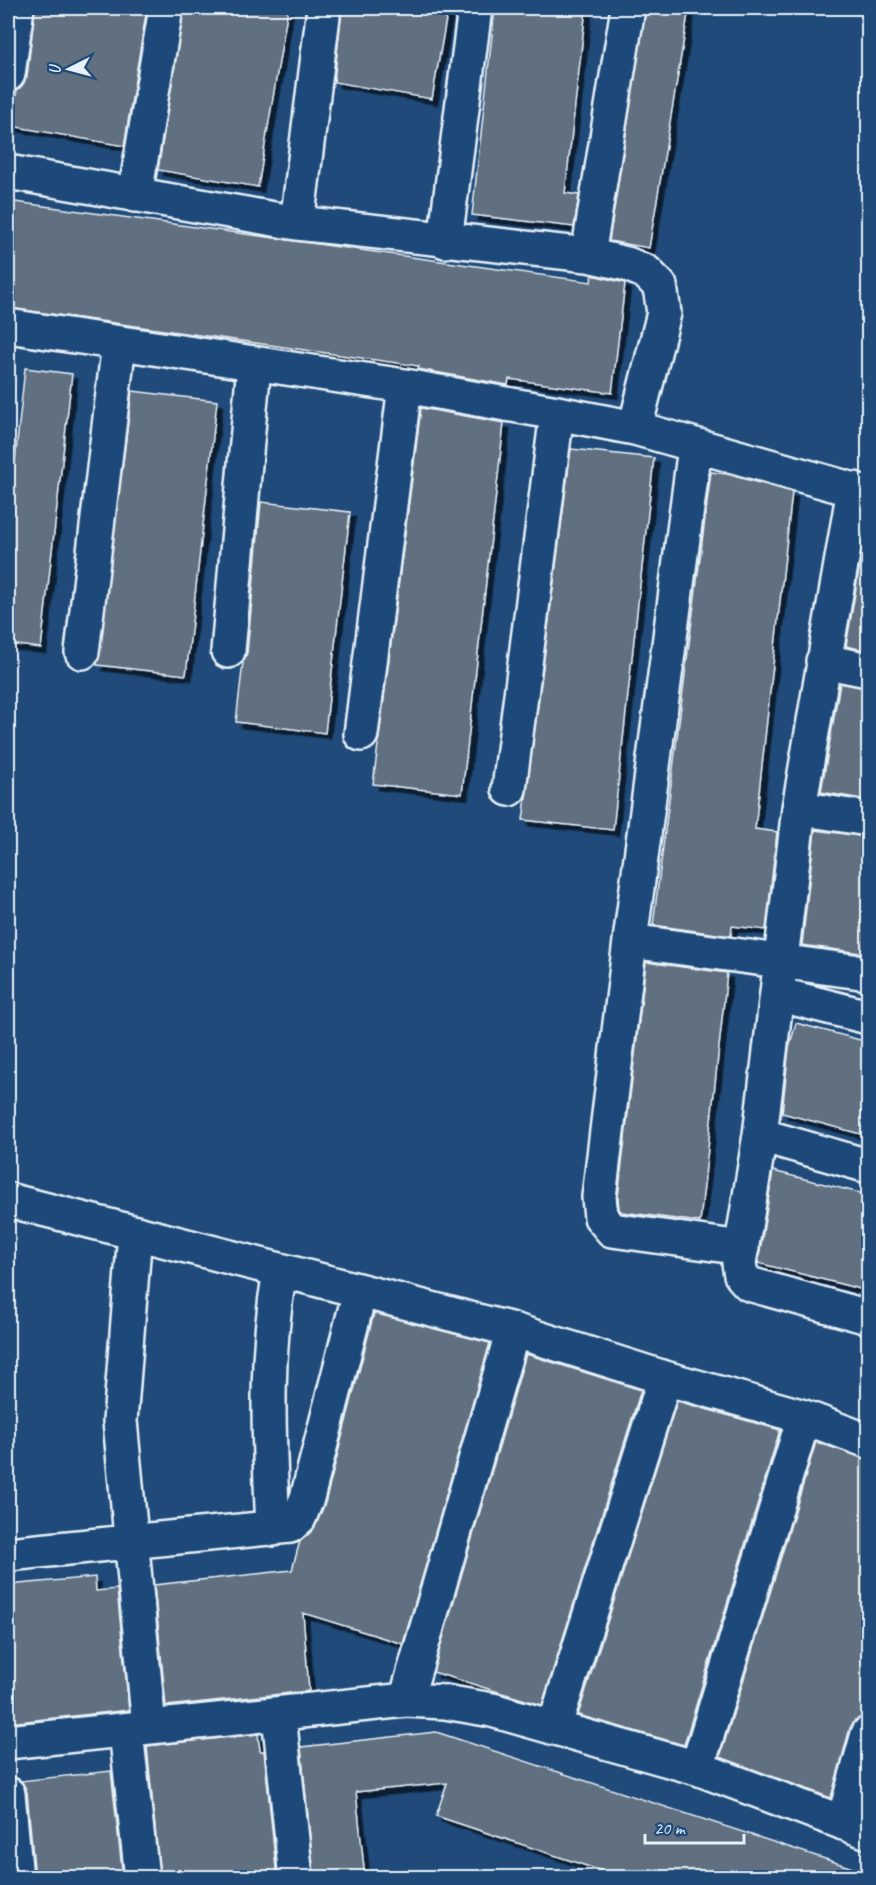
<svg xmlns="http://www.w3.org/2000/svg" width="876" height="1885" viewBox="0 0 876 1885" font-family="Caveat,sans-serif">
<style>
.building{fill:#607080;stroke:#e8f1f8;stroke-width:1.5;filter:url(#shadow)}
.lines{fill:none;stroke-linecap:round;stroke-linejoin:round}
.street-casing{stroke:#e8f1f8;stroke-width:38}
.street{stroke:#1f4a7a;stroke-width:33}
</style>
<defs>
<filter id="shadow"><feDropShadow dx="5.5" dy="5.5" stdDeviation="0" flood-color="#0009"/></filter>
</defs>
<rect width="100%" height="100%" fill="#1f4a7a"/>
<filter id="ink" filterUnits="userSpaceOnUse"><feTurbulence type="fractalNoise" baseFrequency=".0167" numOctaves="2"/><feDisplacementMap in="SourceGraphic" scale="12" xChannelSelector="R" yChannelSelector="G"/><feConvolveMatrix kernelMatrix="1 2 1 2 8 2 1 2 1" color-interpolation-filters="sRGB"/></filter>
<g filter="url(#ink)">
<path class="building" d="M35,8H147L124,146L11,126L17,90L27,77Z
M184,8H288L258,187L158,170Z
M342,8H448L432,99L334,82Z
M495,8H586L565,193L579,195L574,227L472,215Z
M646,8H689L649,248L609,241Z
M8,201L591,282L592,275L621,282L625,283L612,393L509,379L508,385L418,369L419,366L8,308Z
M25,368L72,374L41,648L8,644V527Z
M132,391L217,401L186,675L97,665Z
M421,408L504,423L462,794L373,784Z
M571,449L654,458L613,830L523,820Z
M711,472L727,474L792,492L755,829L777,832L766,930L732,926L731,936L653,925Z
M261,502L350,512L325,733L236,722L243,662L247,653Z
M864,541L868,542V651L846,646Z
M840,683L868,688V800L821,792Z
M815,830L868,837V954L802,945Z
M646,962L727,973L700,1222L622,1212L619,1209L618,1197Z
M796,1023L868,1042V1136L782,1113L789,1048Z
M773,1171L868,1195V1291L758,1263Z
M374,1313L490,1343L403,1644L303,1613L309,1691L166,1706L154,1585L292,1570L300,1541L316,1525L325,1503Z
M526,1354L641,1390L542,1705L433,1672Z
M677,1401L780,1430L684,1745L578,1715Z
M816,1442L868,1459V1716L855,1720L850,1728L831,1798L720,1757Z
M95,1577L96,1591L117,1589L129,1710L8,1723V1585Z
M436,1732L865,1872L864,1878H623L436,1816L447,1783L356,1792L365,1878H314L301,1747Z
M258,1734L260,1751H264L277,1878H160L147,1746Z
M111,1771L123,1878H35L27,1792L20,1781Z"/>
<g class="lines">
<g class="street-casing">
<path id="street" d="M8,74L17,8
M8,172L297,223L588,255L627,264L646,272L660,286L664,313L635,428
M135,195L166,8
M297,223L324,8
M445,241L475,8
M588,255L628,8
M8,326L405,386L557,413L635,428L868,494
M695,447L630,941L599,1197L601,1217L612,1230L742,1248
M854,489L799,808L760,1135L739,1263L741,1275L749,1284L868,1317
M228,651L254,365
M82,652L119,343
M823,661L868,670
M361,734L405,386
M509,789L557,413
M799,808L868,819
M630,941L868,973
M777,994L868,1017
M760,1135L868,1166
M8,1200L513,1330L665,1378L804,1417L868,1441
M135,1233L120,1421L149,1727
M273,1529C269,1439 264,1360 280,1271
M8,1554L290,1526L299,1518L307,1498L360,1291
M406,1700L513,1330
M279,1715L296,1878
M554,1728L665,1378
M126,1731L142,1878
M8,1742L406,1700L445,1702L492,1710L697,1768L868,1832
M697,1768L804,1417
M8,1794L16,1878
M843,1823L868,1734"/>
</g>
<use href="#street" class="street"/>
</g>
</g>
<rect width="876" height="1885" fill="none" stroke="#1f4a7a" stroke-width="30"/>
<rect x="15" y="15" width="846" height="1855" fill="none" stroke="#e8f1f8" stroke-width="2" filter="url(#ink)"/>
<g transform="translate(69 69) rotate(264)" stroke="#1f4a7a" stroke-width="4.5" paint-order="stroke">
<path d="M0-4.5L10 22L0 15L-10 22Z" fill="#e8f1f8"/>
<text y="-9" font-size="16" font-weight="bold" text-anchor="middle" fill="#e8f1f8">U</text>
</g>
<path d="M645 1834v9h99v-9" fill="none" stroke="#e8f1f8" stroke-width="3"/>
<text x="654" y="1834" font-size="18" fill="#e8f1f8" stroke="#1f4a7a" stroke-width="4.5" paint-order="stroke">20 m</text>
</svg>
